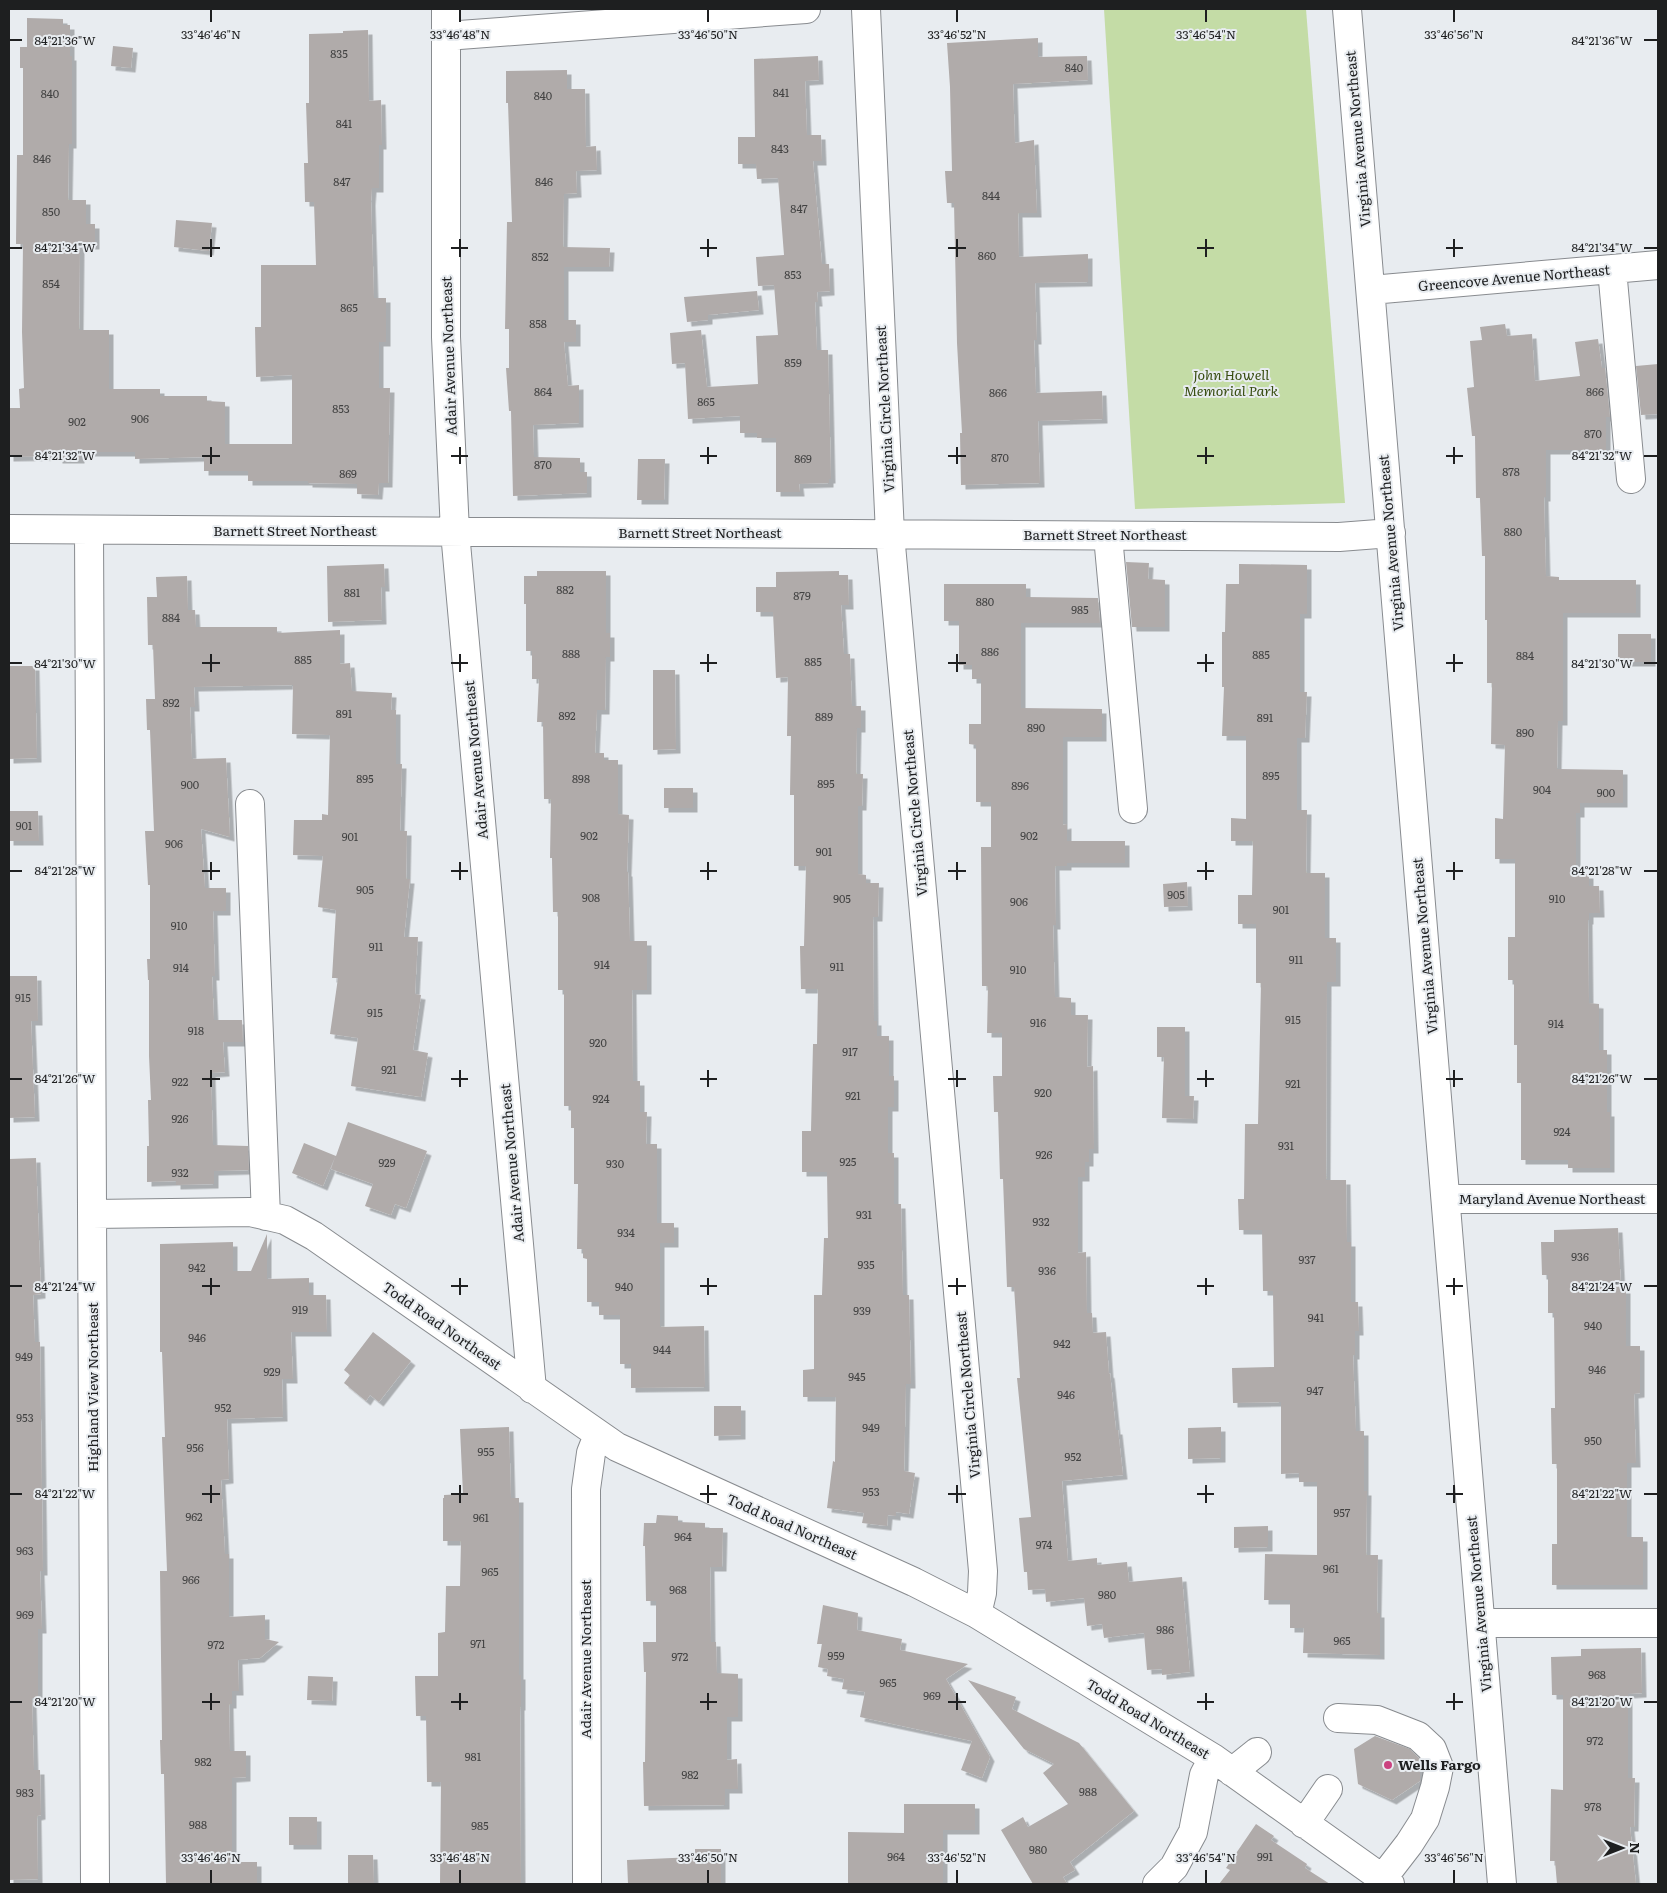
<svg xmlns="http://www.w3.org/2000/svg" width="1667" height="1893" viewBox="0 0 1667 1893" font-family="Literata,serif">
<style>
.green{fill:#c4dca6}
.building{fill:#b0abaa;filter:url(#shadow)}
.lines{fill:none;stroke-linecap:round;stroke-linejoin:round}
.minor-casing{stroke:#888b8f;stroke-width:30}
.minor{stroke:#fff;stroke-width:28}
.ticks{fill:none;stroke:#1e1f20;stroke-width:2}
.poi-dot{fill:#cb4380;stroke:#e8ecf0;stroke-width:2}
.labels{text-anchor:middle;stroke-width:4;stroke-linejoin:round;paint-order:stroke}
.number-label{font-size:11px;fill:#424242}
.street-label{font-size:14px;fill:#1e1f20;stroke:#e8ecf0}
.park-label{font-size:14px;font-style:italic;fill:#384d11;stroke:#e8ecf0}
.poi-label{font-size:14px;font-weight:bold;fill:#1e1f20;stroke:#e8ecf0;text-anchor:start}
.ticks-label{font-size:12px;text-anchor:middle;fill:#1e1f20;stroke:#e8ecf0;stroke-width:4;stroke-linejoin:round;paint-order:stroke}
</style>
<defs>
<filter id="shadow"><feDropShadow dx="4.5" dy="4.5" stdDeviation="0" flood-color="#0004"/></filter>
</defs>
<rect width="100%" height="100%" fill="#e8ecf0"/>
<path class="green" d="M1104,9H1306L1345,503L1135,509Z"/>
<path class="building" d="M27,18L63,19V25H70V56H72V144H69L68,200H86V224H95V245H80L79,330H109V389H160V396H207V401L225,402V444H292V375L256,377L255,327H261V265H316L314,202H305L304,163H308L306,103H309V34L343,33V31L368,30L369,101L381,100L382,145H379V188H372L371,201L374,298H386V342H379V388H390L388,483H379L378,495L357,494V484L308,483V481H248V471H204V457L135,459V452H80V459H58V456L9,457V408H20L19,389L24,388L22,332L23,244H16L17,155H23V68H20V47H27Z
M1038,38V57L1087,56L1088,80L1013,84L1015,143L1034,140L1037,213H1018L1019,257L1088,254V282L1035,283L1037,340H1034L1036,393L1102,391L1103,419L1038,421L1040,483L961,485L960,433H962L957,343L954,203H947L945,171H952L950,87L947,43Z
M113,46L133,48L131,68L111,66Z
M818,56L819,80L805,81L807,135H821L822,161H813L822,264H829L830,291L817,292L818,302H815L817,350H828L831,479H829V483L799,484L800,492H776V438H757V433H740V416L688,419L685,363L672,364L670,333L701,330L707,387L758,384L756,336L778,335L774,285L758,286L756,257L784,255L778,178L757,179L756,164H738V137H755L754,59Z
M567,70V89H585L586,147L596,146L597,170L576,171L577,193L564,194L563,247L610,248L609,267H564V320H576V342H564L568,386L579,385V423L533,425L534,457L580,458V472H587V493L513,496L511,411H509L506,368H509V329H505L507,222H512L508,103H506V71Z
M176,220L212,223L209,251L174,247Z
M757,291L759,310L708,315V320L687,322L684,297Z
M1505,324L1507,336L1532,334L1535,381L1580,376L1575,342L1598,339L1602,368H1605L1610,417H1606V450H1546V497H1544L1546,576L1559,577V580H1636V613H1563V721H1558L1557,769L1623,770V803H1580V813H1576V874H1589V886H1599L1600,913H1589V920H1588L1589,1003L1599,1004V1050H1607V1112H1610V1168H1568V1160H1521V1083H1517V1045H1514V980H1508V937H1515V859H1495V818L1503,819L1505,745L1491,744L1492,683H1487V620H1485V556H1482L1480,498H1476L1475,436H1472L1467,388L1474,387L1470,341L1482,340L1480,327Z
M1658,364V414L1641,415L1636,366Z
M638,459H665L664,500H637Z
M1126,562L1149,563L1148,579L1165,580V627H1132Z
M384,564L385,587H381L382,620L328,622L327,566Z
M1239,564L1307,565V614H1300V692H1307L1305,738H1297V810H1307L1306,873H1325V938H1336V982H1327L1326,1180H1346L1347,1242H1351V1302H1358L1359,1331H1355V1355H1353L1356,1431H1364V1491H1367L1366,1555H1378L1377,1613H1380V1655L1303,1653L1304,1628H1290V1600H1264L1265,1554L1317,1555V1482H1299V1473L1281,1474V1402L1233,1403L1232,1368L1274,1367L1273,1291H1263L1262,1230H1239L1238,1199H1244L1245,1124H1258L1261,983H1256V924H1238V895H1252L1253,841H1231V818L1246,819V736H1222L1224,687H1222V632H1225L1226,584H1239Z
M537,571H606V633H610V657H606L605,710H597L595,753H604V760H618V814L629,815L627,872H628L630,941H647V990H632L633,1081H640V1112H647L646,1144H657V1223H674V1243H660V1327L704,1326L705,1387L631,1388V1364H620V1315H599V1302H587V1259L583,1258V1249H577L578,1184H574V1128H571V1106H564V990H558V912H553L552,858H550L551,799H544L543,722H537L539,679H532V651H526V604H524V576H537Z
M839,571V575H848L849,605H841L844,654H850L852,706H861V728H857L856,774H863L862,806H858V874L866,875V883H879L878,917H873L874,1021H877V1036H889V1076H894V1107H888V1153H894V1204H901L903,1295H909L911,1384H906L904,1471L915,1473L909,1514L896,1512V1516L888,1515L887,1526L862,1523L864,1513L827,1508L833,1461L835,1462L836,1397H803V1370L814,1369V1295H822L824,1238H828L827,1172H802V1131H811L813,1044H817L818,989H801L800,946H804L806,866H794V795H790L791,736H787L788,677L776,678L773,612H756V587H776V572Z
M187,576L188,610H195L196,627H277V633L340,630V664L350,663L352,691L392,693L391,710H396V764H402L400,831H407L406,879H410L404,937H418L415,994L421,995L413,1050L428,1053L421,1097L351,1086L358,1038L330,1034L338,978H332L336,910L318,907L323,856L293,855L294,820H322V814L328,815L330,735L292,734L293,685L194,687L195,707H190L192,759L226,758L230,837L201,829L205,888H226V911H213L215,976H212L214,1020H242L243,1042H223L225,1072L211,1073L213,1145L248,1146L249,1170L214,1171V1184L176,1185V1181L147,1182V1146H149L148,1100H151L149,1056V980H148L147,959H150V885H148L145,831H154L150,730H147L146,699H155L153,645H148L147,597H157L156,577Z
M944,584H1026V597L1098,598L1100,623H1021V708L1102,709V737H1063V825L1067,824V841H1125V863H1067V866H1055L1056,925H1053L1055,997L1071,998V1015H1088L1087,1067L1093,1066L1094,1149H1089V1162H1085V1177H1078V1253L1086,1252L1087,1313H1092L1093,1333L1106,1332L1109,1374L1110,1373L1116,1430H1118L1123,1475L1062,1481L1068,1561L1097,1558V1565L1127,1562L1129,1582L1182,1577L1190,1672L1162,1675V1669L1147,1670L1144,1633L1104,1638L1102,1624L1087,1626L1084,1598L1046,1602L1045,1589L1028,1590L1027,1572H1024L1019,1518L1031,1517L1017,1378H1020L1014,1287H1007L1003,1179H1000L998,1112H994L993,1076H1002V1033H987L988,986H982L981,847H991V802H976V745L969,744V724H981V679H972V665H959V621H944Z
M1618,634H1651V662H1618Z
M9,666H35L37,758L9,759Z
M653,670H675L676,749L653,750Z
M664,788H693V808H664Z
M9,811H38L39,841H9Z
M1187,882L1188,906L1164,907L1163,884Z
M9,976H37L38,1021H31L35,1117L9,1118Z
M1157,1027H1185V1096H1194L1193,1119L1162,1118L1164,1057H1157Z
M348,1122L427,1151L406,1208L395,1204L391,1215L365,1206L373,1184L331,1169L335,1157L323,1186L292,1173L304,1143L336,1156Z
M36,1158L41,1294L33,1295L35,1342H40L43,1571H40L42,1629H38V1698H32L34,1770H40L41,1815L37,1816L38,1879L9,1880V1159Z
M1618,1228L1621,1289H1626V1346H1640V1393L1634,1394L1636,1463H1627V1537H1643V1585H1552V1544H1557V1464H1552L1551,1408H1555L1554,1313H1548V1275H1542L1541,1242H1554V1230Z
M267,1234V1279L309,1278V1295H326L327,1332H291L293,1379H282L283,1417L227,1419L229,1479L221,1480L225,1554H229V1617L265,1615V1639L279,1642L260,1658L238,1660L239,1691H232V1704H229L230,1751H246V1777L232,1778V1862H257V1884H166L164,1774H161L160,1740H162L160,1571H167L162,1437H165L162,1352H160V1244L233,1242V1271H251Z
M373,1332L411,1361L379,1402L370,1395L366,1401L344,1383L350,1375L344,1370Z
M714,1406H741V1435L714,1436Z
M509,1427L511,1498H519V1675H521V1706H520L521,1884H440L441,1782H427L426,1716H416L415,1676H438V1633L445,1632L446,1586H460L461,1541H443V1498H444V1495L463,1494L460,1429Z
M1221,1427V1458L1188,1459V1428Z
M657,1515L678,1516V1522L705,1523V1528H723L722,1567H710L711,1642H716L717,1673L738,1674V1717H727V1760L737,1759L738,1789H725V1805L644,1806L643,1762H645L646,1672H644L643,1642H656V1601H646L645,1546H643L644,1523H656Z
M1268,1526V1547L1234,1548V1527Z
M823,1605L858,1613L857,1630L902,1639L900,1650L968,1664L946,1679L990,1757L982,1778L961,1770L972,1741L860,1717L865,1692L842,1689L844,1679L827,1676L828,1669L818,1667L822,1644H817Z
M1641,1648L1642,1693L1628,1694V1778H1635L1634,1827H1630L1636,1884H1557L1555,1861H1550L1551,1789L1563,1790V1695H1552L1551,1657L1581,1656V1649Z
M308,1676L333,1677L332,1701L307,1700Z
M968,1680L1016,1697L1012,1709L1079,1743L1134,1811L1070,1862L1075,1870L1063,1877L1067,1884H1033L1001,1830L1023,1817L1028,1827L1068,1804L1043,1773L1054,1764L1024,1749Z
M1375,1736L1410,1749L1419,1758L1420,1762V1781L1392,1800L1358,1784L1354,1749Z
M904,1804H975V1830H943V1884H848V1832L904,1833Z
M289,1817H317V1845H289Z
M1256,1824L1274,1836L1271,1840L1307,1864L1305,1868L1330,1884H1219L1230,1870L1226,1868Z
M695,1849H721V1884H628L627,1860L695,1857Z
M348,1855H373L374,1884H348Z"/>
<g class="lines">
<g class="minor-casing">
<path id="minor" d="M446,9V337L455,532L532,1389
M866,9L890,534L983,1571L982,1593L977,1614
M1347,9L1502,1884
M446,36L806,9
M1612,269L1631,479
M1371,290L1658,265
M9,529L1339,537L1391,533
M89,530L95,1884
M1108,536L1133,809
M250,804L266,1216
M1446,1199H1658
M92,1214L250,1212L285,1220L314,1236L617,1447L914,1582L977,1614L1213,1758L1390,1884
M1481,1623H1658
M1338,1718L1377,1720L1418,1736L1432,1749L1439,1767L1435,1787L1425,1819L1409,1844L1382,1879
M1232,1772L1257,1752
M1304,1824L1328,1789
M587,1884L586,1489L591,1453L598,1435
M1157,1884L1174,1867L1193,1832L1204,1775L1213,1758"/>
</g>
<use href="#minor" class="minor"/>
</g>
<path class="ticks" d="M211,10V22M460,10V22M708,10V22M957,10V22M1206,10V22M1454,10V22M10,40H22M1644,40H1657M211,239V257M460,239V257M708,239V257M957,239V257M1206,239V257M1454,239V257M10,248H22M202,248H220M451,248H468M700,248H717M948,248H966M1197,248H1214M1446,248H1463M1644,248H1657M211,447V464M460,447V464M708,447V464M957,447V464M1206,447V464M1454,447V464M10,456H22M202,456H220M451,456H468M700,456H717M948,456H966M1197,456H1214M1446,456H1463M1644,456H1657M211,654V672M460,654V672M708,654V672M957,654V672M1206,654V672M1454,654V672M10,663H22M202,663H220M451,663H468M700,663H717M948,663H966M1197,663H1214M1446,663H1463M1644,663H1657M211,862V880M460,862V880M708,862V880M957,862V880M1206,862V880M1454,862V880M10,871H22M202,871H220M451,871H468M700,871H717M948,871H966M1197,871H1214M1446,871H1463M1644,871H1657M211,1070V1087M460,1070V1087M708,1070V1087M957,1070V1087M1206,1070V1087M1454,1070V1087M10,1079H22M202,1079H220M451,1079H468M700,1079H717M948,1079H966M1197,1079H1214M1446,1079H1463M1644,1079H1657M211,1278V1295M460,1278V1295M708,1278V1295M957,1278V1295M1206,1278V1295M1454,1278V1295M10,1286H22M202,1286H220M451,1286H468M700,1286H717M948,1286H966M1197,1286H1214M1446,1286H1463M1644,1286H1657M211,1485V1503M460,1485V1503M708,1485V1503M957,1485V1503M1206,1485V1503M1454,1485V1503M10,1494H22M202,1494H220M451,1494H468M700,1494H717M948,1494H966M1197,1494H1214M1446,1494H1463M1644,1494H1657M211,1693V1710M460,1693V1710M708,1693V1710M957,1693V1710M1206,1693V1710M1454,1693V1710M10,1702H22M202,1702H220M451,1702H468M700,1702H717M948,1702H966M1197,1702H1214M1446,1702H1463M1644,1702H1657M211,1870V1883M460,1870V1883M708,1870V1883M957,1870V1883M1206,1870V1883M1454,1870V1883"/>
<circle class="poi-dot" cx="1388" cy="1765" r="5"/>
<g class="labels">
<g class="number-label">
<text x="339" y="58">835</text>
<text x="1074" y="72">840</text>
<text x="781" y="97">841</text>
<text x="50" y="98">840</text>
<text x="543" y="100">840</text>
<text x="344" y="128">841</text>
<text x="780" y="153">843</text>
<text x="42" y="163">846</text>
<text x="342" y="186">847</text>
<text x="544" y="186">846</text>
<text x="991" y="200">844</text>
<text x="799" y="213">847</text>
<text x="51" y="216">850</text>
<text x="987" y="260">860</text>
<text x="540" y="261">852</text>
<text x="793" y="279">853</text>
<text x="51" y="288">854</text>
<text x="349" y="312">865</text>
<text x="538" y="328">858</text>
<text x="793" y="367">859</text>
<text x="543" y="396">864</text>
<text x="1595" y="396">866</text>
<text x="998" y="397">866</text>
<text x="706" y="406">865</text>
<text x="341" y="413">853</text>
<text x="140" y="423">906</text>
<text x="77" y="426">902</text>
<text x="1593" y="438">870</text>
<text x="1000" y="462">870</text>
<text x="803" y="463">869</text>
<text x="543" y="469">870</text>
<text x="1511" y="476">878</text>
<text x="348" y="478">869</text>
<text x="1513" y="536">880</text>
<text x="565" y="594">882</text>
<text x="352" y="597">881</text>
<text x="802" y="600">879</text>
<text x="985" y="606">880</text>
<text x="1080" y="614">985</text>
<text x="171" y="622">884</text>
<text x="990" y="656">886</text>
<text x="571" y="658">888</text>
<text x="1261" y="659">885</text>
<text x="1525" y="660">884</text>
<text x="303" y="664">885</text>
<text x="813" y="666">885</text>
<text x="171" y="707">892</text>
<text x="344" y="718">891</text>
<text x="567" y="720">892</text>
<text x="824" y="721">889</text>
<text x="1265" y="722">891</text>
<text x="1036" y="732">890</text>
<text x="1525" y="737">890</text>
<text x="1271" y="780">895</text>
<text x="365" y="783">895</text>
<text x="581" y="783">898</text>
<text x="826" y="788">895</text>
<text x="190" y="789">900</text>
<text x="1020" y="790">896</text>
<text x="1542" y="794">904</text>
<text x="1606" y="797">900</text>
<text x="24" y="830">901</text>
<text x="589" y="840">902</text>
<text x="1029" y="840">902</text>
<text x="350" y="841">901</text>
<text x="174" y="848">906</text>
<text x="824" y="856">901</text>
<text x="365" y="894">905</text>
<text x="1176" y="899">905</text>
<text x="591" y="902">908</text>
<text x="842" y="903">905</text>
<text x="1557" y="903">910</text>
<text x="1019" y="906">906</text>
<text x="1281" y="914">901</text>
<text x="179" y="930">910</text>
<text x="376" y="951">911</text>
<text x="1296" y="964">911</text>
<text x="602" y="969">914</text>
<text x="837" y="971">911</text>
<text x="181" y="972">914</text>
<text x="1018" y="974">910</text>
<text x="23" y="1002">915</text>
<text x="375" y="1017">915</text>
<text x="1293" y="1024">915</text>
<text x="1038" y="1027">916</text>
<text x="1556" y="1028">914</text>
<text x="196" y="1035">918</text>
<text x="598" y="1047">920</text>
<text x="850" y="1056">917</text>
<text x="389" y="1074">921</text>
<text x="180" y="1086">922</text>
<text x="1293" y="1088">921</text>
<text x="1043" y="1097">920</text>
<text x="853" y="1100">921</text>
<text x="601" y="1103">924</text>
<text x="180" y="1123">926</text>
<text x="1562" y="1136">924</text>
<text x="1286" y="1150">931</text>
<text x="1044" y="1159">926</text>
<text x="848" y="1166">925</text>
<text x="387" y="1167">929</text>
<text x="615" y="1168">930</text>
<text x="180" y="1177">932</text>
<text x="864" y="1219">931</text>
<text x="1041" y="1226">932</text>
<text x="626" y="1237">934</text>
<text x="1580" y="1261">936</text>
<text x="1307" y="1264">937</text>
<text x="866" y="1269">935</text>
<text x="197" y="1272">942</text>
<text x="1047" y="1275">936</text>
<text x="624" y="1291">940</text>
<text x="300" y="1314">919</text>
<text x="862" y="1315">939</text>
<text x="1316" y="1322">941</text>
<text x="1593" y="1330">940</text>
<text x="197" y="1342">946</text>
<text x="1062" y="1348">942</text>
<text x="662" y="1354">944</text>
<text x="24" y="1361">949</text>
<text x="1597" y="1374">946</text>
<text x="272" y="1376">929</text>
<text x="857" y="1381">945</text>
<text x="1315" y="1395">947</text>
<text x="1066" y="1399">946</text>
<text x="223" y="1412">952</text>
<text x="25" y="1422">953</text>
<text x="871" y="1432">949</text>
<text x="1593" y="1445">950</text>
<text x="195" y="1452">956</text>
<text x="486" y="1456">955</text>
<text x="1073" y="1461">952</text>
<text x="871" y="1496">953</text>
<text x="1342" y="1517">957</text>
<text x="194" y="1521">962</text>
<text x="481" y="1522">961</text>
<text x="683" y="1541">964</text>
<text x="1044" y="1549">974</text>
<text x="25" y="1555">963</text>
<text x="1331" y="1573">961</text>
<text x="490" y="1576">965</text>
<text x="191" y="1584">966</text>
<text x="678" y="1594">968</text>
<text x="1107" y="1599">980</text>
<text x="25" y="1619">969</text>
<text x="1165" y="1634">986</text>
<text x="1342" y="1645">965</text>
<text x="478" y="1648">971</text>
<text x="216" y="1649">972</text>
<text x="836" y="1660">959</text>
<text x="680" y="1661">972</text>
<text x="1597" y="1679">968</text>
<text x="888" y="1687">965</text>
<text x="932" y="1700">969</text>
<text x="1595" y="1745">972</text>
<text x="473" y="1761">981</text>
<text x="203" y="1766">982</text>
<text x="690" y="1779">982</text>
<text x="1088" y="1796">988</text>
<text x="25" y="1797">983</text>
<text x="1593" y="1811">978</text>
<text x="198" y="1829">988</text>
<text x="480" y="1830">985</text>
<text x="1038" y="1854">980</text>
<text x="896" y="1861">964</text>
<text x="1265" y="1861">991</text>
</g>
<g class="street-label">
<text transform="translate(1358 139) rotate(-95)" y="5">Virginia Avenue Northeast</text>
<text transform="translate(1514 278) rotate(-5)" y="5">Greencove Avenue Northeast</text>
<text transform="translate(449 356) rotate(-92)" y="5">Adair Avenue Northeast</text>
<text transform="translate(885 409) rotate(-93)" y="5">Virginia Circle Northeast</text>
<text x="295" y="536">Barnett Street Northeast</text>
<text x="700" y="538">Barnett Street Northeast</text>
<text x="1105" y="540">Barnett Street Northeast</text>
<text transform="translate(1391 543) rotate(-95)" y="5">Virginia Avenue Northeast</text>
<text transform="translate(476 760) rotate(-95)" y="5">Adair Avenue Northeast</text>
<text transform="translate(915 813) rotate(-95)" y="5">Virginia Circle Northeast</text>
<text transform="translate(1425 946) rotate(-95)" y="5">Virginia Avenue Northeast</text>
<text transform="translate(512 1163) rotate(-95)" y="5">Adair Avenue Northeast</text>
<text x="1552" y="1204">Maryland Avenue Northeast</text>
<text transform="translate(442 1326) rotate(35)" y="5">Todd Road Northeast</text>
<text transform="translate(93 1387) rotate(-90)" y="5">Highland View Northeast</text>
<text transform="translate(968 1395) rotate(-95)" y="5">Virginia Circle Northeast</text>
<text transform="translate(792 1527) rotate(24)" y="5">Todd Road Northeast</text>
<text transform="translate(1479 1604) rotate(-95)" y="5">Virginia Avenue Northeast</text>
<text transform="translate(586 1659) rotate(-90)" y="5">Adair Avenue Northeast</text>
<text transform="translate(1148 1719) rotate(31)" y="5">Todd Road Northeast</text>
</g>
<g class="park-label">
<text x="1231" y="380">John Howell<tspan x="1231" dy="16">Memorial Park</tspan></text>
</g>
<g class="poi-label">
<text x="1398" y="1770">Wells Fargo</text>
</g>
</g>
<g class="ticks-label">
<text x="211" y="39">33°46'46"N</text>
<text x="460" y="39">33°46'48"N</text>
<text x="708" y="39">33°46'50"N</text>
<text x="957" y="39">33°46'52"N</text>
<text x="1206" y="39">33°46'54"N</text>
<text x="1454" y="39">33°46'56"N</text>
<text x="1602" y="45">84°21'36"W</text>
<text x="65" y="45">84°21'36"W</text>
<text x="1602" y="252">84°21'34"W</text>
<text x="65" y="252">84°21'34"W</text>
<text x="1602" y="460">84°21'32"W</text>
<text x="65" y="460">84°21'32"W</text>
<text x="65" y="668">84°21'30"W</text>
<text x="1602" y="668">84°21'30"W</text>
<text x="65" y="875">84°21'28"W</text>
<text x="1602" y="875">84°21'28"W</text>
<text x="65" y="1083">84°21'26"W</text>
<text x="1602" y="1083">84°21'26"W</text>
<text x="65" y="1291">84°21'24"W</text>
<text x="1602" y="1291">84°21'24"W</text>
<text x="1602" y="1498">84°21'22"W</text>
<text x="65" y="1498">84°21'22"W</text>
<text x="1602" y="1706">84°21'20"W</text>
<text x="65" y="1706">84°21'20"W</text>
<text x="211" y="1862">33°46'46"N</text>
<text x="460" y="1862">33°46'48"N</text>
<text x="708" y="1862">33°46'50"N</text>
<text x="957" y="1862">33°46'52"N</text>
<text x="1206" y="1862">33°46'54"N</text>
<text x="1454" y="1862">33°46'56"N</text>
</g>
<rect width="1667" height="1893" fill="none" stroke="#1e1f20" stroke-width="20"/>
<g transform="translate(1622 1848) rotate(90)" stroke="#e8ecf0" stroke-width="4" paint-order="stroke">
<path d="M0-4L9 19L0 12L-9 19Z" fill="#1e1f20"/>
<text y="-8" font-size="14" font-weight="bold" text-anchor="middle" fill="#1e1f20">N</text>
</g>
</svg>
